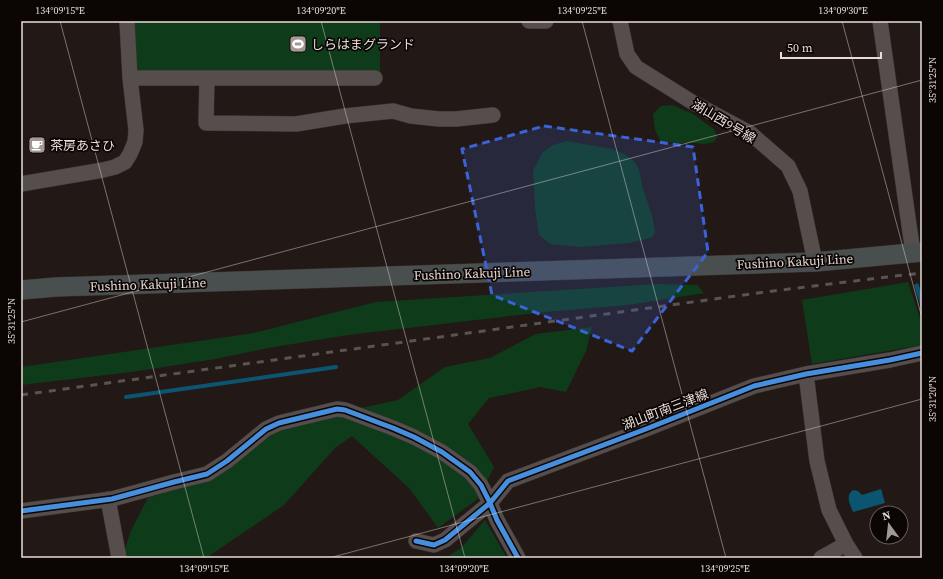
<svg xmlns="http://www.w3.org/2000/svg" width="943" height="579" viewBox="0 0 943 579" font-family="'Source Serif 4','Noto Sans JP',serif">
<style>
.green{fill:#0e3c1b}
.water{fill:#0c5571}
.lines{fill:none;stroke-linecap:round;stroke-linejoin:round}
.stream{stroke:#0c5571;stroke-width:4}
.minor-casing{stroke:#3b3432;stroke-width:16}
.major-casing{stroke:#3b3432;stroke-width:20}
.minor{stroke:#564e4c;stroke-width:15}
.major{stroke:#494f4e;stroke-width:19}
.rail{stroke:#595351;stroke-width:3;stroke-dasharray:7 7;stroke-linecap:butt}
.cycleway-casing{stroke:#0b0503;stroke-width:8}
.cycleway{stroke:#468fdf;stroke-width:5}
.marked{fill:#3b63d8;fill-opacity:0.2;stroke:#3b63d8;stroke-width:3;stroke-dasharray:8 5;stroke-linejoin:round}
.ticks{fill:none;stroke:#e8dcd8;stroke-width:1;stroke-opacity:0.45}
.labels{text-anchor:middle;stroke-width:3.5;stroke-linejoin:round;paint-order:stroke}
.poi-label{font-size:13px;fill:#e8dcd8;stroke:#0b0503;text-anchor:start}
.street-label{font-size:13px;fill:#e8dcd8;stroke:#0b0503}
.neatline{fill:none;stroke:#e8dcd8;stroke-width:1.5}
.ticks-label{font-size:10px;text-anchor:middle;fill:#e8dcd8}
</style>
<rect width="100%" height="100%" fill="#221916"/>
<path class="green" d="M134,21H380V72H135Z
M672,105L693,114L704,122L714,129L717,137L714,142L704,144L694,143H677L661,142L655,130L653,114L661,106Z
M567,141L612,149L624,154L634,161L639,169L642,185L653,219L655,232L653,237L647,239L629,243L581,247L550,244L539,235L535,209L533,171L542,153L553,145Z
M908,282L922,324V345L812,364L802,300Z
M656,284L697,285L704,293L628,305L545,312L348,335L268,348L215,359L131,372L21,385V367L254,333L376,302Z
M592,327L586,351L566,392L540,387L489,398L468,424L494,467L479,498L438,528L410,489L352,436L335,448L284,505L206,558H124C126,536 138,517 148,498L216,477L251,451L277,430L337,413L398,400L445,367L490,358L536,334Z
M485,520L507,558H446L462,547Z"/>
<path class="water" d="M918,283L922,295V311L914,285Z
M881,489L885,503L853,512C850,504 845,496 853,490L858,491L862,495Z"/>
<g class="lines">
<path class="stream" d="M126,397L336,367"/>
<g class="minor-casing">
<path id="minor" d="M529,21H546
M620,21L627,54L636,67L692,102L750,133L788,166L800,191L815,262
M880,21L913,253
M130,78H375
M207,78L206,123L296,124L345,116L393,111L411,116L439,119H456L493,115
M21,184L103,170L115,167L125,162L130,154L135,142L136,130L130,78L127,21
M806,374L817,461L829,510L846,544L855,558
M108,499L119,558
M21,511L112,499L174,482L207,474L227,461L266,429L279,423L337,409L345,410L393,428L414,437L442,452L470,472L481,485L490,503L445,540L434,545L416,541
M518,558L497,520L490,503L508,481L646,429L754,386L806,374L890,360L922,353
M821,558L846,544"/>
</g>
<g class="major-casing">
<path id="major" d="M21,290L56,287L815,262L922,252"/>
</g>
<use href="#minor" class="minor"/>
<use href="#major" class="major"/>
<path class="rail" d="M21,395L765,292L887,277L922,273"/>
<g class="cycleway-casing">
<path id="cycleway" d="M21,511L112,499L174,482L207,474L227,461L266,429L279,423L337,409L345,410L393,428L414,437L442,452L470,472L481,485L490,503L445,540L434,545L416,541
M518,558L497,520L490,503L508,481L646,429L754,386L806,374L890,360L922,353"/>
</g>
<use href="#cycleway" class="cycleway"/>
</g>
<path class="marked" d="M544,126L693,147L708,252L632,351L492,295L462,149Z"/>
<path class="ticks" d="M60,21L204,558M321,21L465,558M582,21L726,558M842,21L922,318M21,322L922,80M329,558L922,399"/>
<defs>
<g id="stadium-square" transform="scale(0.9)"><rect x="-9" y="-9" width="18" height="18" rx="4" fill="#a39894" stroke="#0b0503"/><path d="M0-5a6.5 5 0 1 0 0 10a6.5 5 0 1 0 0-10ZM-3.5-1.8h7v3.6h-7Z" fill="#fff"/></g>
<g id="cafe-square" transform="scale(0.9)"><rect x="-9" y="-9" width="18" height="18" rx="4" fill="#a39894" stroke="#0b0503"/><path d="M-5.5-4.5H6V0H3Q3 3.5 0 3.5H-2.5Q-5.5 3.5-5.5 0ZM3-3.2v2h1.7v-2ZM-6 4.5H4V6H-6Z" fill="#fff"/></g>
</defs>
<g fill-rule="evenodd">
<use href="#stadium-square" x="298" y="44"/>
<use href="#cafe-square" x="37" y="145"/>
</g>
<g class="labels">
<g class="poi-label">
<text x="311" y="49">しらはまグランド</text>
<text x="50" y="150">茶房あさひ</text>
</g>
<g class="street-label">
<text transform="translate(724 121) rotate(31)" y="5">湖山西9号線</text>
<text transform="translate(795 261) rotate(-3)" y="5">Fushino Kakuji Line</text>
<text transform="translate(472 273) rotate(-2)" y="5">Fushino Kakuji Line</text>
<text transform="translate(148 284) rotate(-2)" y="5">Fushino Kakuji Line</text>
<text transform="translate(665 409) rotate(-21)" y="5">湖山町南三津線</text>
</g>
</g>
<rect width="943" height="579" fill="none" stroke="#0b0503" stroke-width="44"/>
<g transform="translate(889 525) rotate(345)"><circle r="19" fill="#0b0503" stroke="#635b58"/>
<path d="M0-3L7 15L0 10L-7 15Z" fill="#a39894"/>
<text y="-6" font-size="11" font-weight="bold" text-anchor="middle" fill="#e8dcd8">N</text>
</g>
<path d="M781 52v6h100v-6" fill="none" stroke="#e8dcd8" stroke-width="2"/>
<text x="787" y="52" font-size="12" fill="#e8dcd8" stroke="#0b0503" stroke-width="3" paint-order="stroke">50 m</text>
<rect x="22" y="22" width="899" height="535" class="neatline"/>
<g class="ticks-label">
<text x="60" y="14">134°09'15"E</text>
<text x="321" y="14">134°09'20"E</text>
<text x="582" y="14">134°09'25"E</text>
<text x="843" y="14">134°09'30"E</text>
<text transform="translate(932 80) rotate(-90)" y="4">35°31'25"N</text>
<text transform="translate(11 321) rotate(-90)" y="4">35°31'25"N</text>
<text transform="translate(932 399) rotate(-90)" y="4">35°31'20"N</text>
<text x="204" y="572">134°09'15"E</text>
<text x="464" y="572">134°09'20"E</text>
<text x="725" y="572">134°09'25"E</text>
</g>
</svg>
